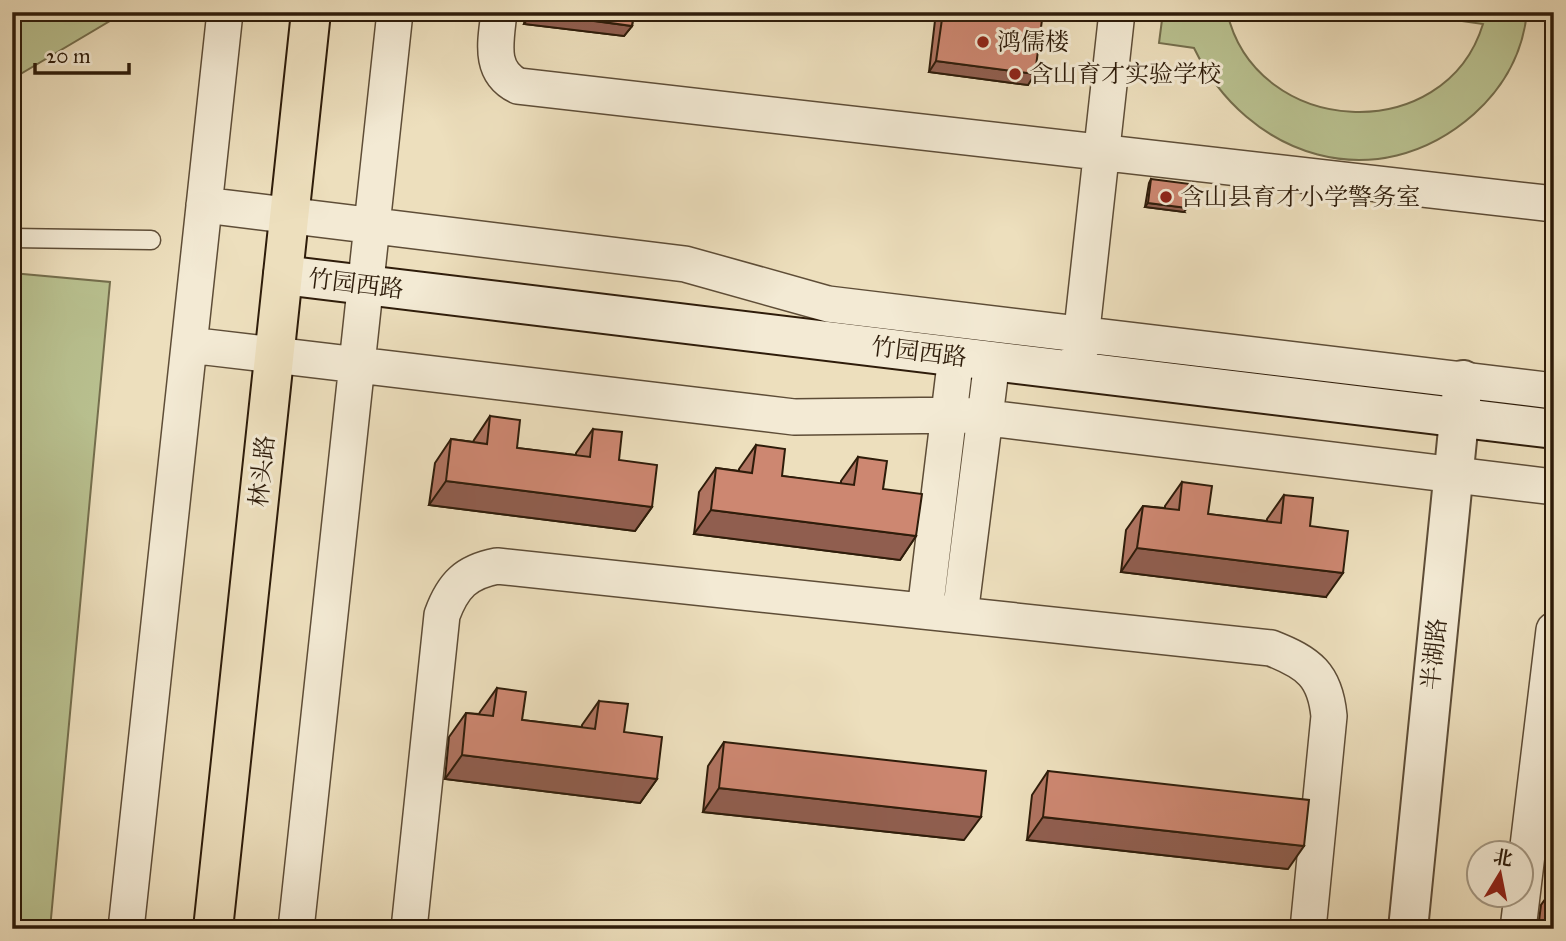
<svg xmlns="http://www.w3.org/2000/svg" width="1566" height="941" viewBox="0 0 1566 941" font-family="'IM FELL Great Primer','Noto Serif SC',serif">
<style>
.green{fill:#b9c190;stroke:#746e4d;stroke-width:2}
.lines{fill:none;stroke-linecap:round;stroke-linejoin:round}
.service-casing{stroke:#5e4d37;stroke-width:21}
.minor-casing{stroke:#5e4d37;stroke-width:38}
.tertiary-casing{stroke:#5e4d37;stroke-width:42}
.secondary-casing{stroke:#2e1c0a;stroke-width:42}
.primary-casing{stroke:#2e1c0a;stroke-width:42}
.service{stroke:#f3ead4;stroke-width:18}
.minor{stroke:#f3ead4;stroke-width:35}
.tertiary{stroke:#f3ead4;stroke-width:38}
.secondary{stroke:#f3ead4;stroke-width:38}
.primary{stroke:#eddfbd;stroke-width:38}
.wall{fill:#b07461;stroke:#2e1c0a;stroke-width:2}
.shaded-wall{fill:#905e4f;stroke:#2e1c0a;stroke-width:2}
.building{fill:#cd8771;stroke:#2e1c0a;stroke-width:2}
.poi-dot{fill:#8f2418;stroke:#f3ead4;stroke-width:2.5}
.labels{text-anchor:middle;stroke-width:6;stroke-linejoin:round;paint-order:stroke}
.poi-label{font-size:24px;fill:#2e1c0a;stroke:#f3ead4;text-anchor:start}
.street-label{font-size:24px;fill:#2e1c0a;stroke:#f3ead4}
</style>
<rect width="100%" height="100%" fill="#eddfbd"/>
<filter id="stains"><feTurbulence type="fractalNoise" baseFrequency=".00286" numOctaves="4"/><feColorMatrix values="0 0 0 0 .2 0 0 0 0 .09 0 0 0 0 .02 0 0 0 .5 -.17"/></filter>
<radialGradient id="worn" r=".72"><stop offset=".6" stop-color="#630" stop-opacity="0"/><stop offset="1" stop-color="#630" stop-opacity=".3"/></radialGradient>
<path class="green" d="M12,12H125L12,79Z
M1163,12H1227C1256,138 1445,148 1483,24L1399,12H1527C1523,52 1504,87 1474,114C1377,200 1247,158 1194,48L1159,43Z
M12,273L110,282L50,929H12Z"/>
<g class="lines">
<g class="service-casing">
<path id="service" d="M12,238L151,240"/>
</g>
<g class="minor-casing">
<path id="minor" d="M499,12C496,41 488,71 518,86L1554,204
M204,205L685,264L828,304L1554,391
M189,345L794,417L964,415L1554,487
M1079,357L1117,12
M925,611L956,356
M960,615L992,361
M126,929L225,12
M296,929L395,12
M409,929L442,615C453,585 466,572 497,566L1271,648C1309,663 1325,675 1329,716L1308,929
M1518,929L1554,630"/>
</g>
<g class="tertiary-casing">
<path id="tertiary" d="M1408,929L1463,380"/>
</g>
<g class="secondary-casing">
<path id="secondary" d="M283,275L1554,429"/>
</g>
<g class="primary-casing">
<path id="primary" d="M213,929L311,12"/>
</g>
<use href="#service" class="service"/>
<use href="#minor" class="minor"/>
<use href="#tertiary" class="tertiary"/>
<use href="#secondary" class="secondary"/>
<use href="#primary" class="primary"/>
</g>
<path class="wall" d="M526,12H634L632,26L624,36L524,24Z
M936,12H1043L1028,85L929,72Z
M1151,179L1184,212L1145,207L1149,183Z
M490,416L517,448L576,455V453L593,429L619,460L652,507L635,531L429,505L435,463L451,439L473,442L474,440Z
M756,445L782,476L841,484V481L858,457L883,489L916,536L900,560L694,534L699,492L716,468L739,471V469Z
M1182,482L1208,514L1267,521V519L1284,495L1310,526L1326,597L1121,572L1126,530L1143,506L1165,508V506Z
M497,688L522,720L582,727V725L599,701L624,732L657,779L640,803L445,779L449,737L466,713L479,714L480,712Z
M724,742L964,840L703,812L708,766Z
M1048,771L1288,869L1027,840L1032,795Z
M1554,887V929H1538L1541,905Z"/>
<path class="shaded-wall" d="M532,13L632,26L624,36L524,24Z
M936,61L1035,74L1028,85L929,72Z
M1148,203L1187,208L1184,212L1145,207Z
M446,481L652,507L635,531L429,505Z
M711,510L916,536L900,560L694,534Z
M1137,548L1343,573L1326,597L1121,572Z
M462,755L657,779L640,803L445,779Z
M719,788L981,817L964,840L703,812Z
M1043,817L1304,846L1288,869L1027,840Z"/>
<path class="building" d="M532,12H634L632,26Z
M943,12H1043L1035,74L936,61Z
M1151,179L1190,184L1187,208L1148,203Z
M490,416L520,420L517,448L590,457L593,429L622,432L619,460L657,465L652,507L446,481L451,439L487,444Z
M756,445L785,449L782,476L854,485L858,457L887,461L883,489L922,494L916,536L711,510L716,468L752,473Z
M1182,482L1212,486L1208,514L1281,523L1284,495L1313,498L1310,526L1348,531L1343,573L1137,548L1143,506L1179,510Z
M497,688L526,692L522,720L595,729L599,701L628,704L624,732L662,737L657,779L462,755L466,713L493,716Z
M724,742L986,771L981,817L719,788Z
M1048,771L1309,800L1304,846L1043,817Z
M1554,910V928L1548,927Z"/>
<g class="poi-dot">
<circle cx="983" cy="42" r="7"/>
<circle cx="1015" cy="74" r="7"/>
<circle cx="1166" cy="197" r="7"/>
</g>
<g class="labels">
<g class="poi-label">
<text x="997" y="50">鸿儒楼</text>
<text x="1029" y="82">含山育才实验学校</text>
<text x="1180" y="205">含山县育才小学警务室</text>
</g>
<g class="street-label">
<text transform="translate(356 284) rotate(7)" y="8">竹园西路</text>
<text transform="translate(919 352) rotate(7)" y="8">竹园西路</text>
<text transform="translate(262 471) rotate(-84)" y="8">林头路</text>
<text transform="translate(1434 654) rotate(-84)" y="8">半湖路</text>
</g>
</g>
<rect width="1566" height="941" fill="none" stroke="#eddfbd" stroke-width="42"/>
<rect x="14" y="14" width="1538" height="913" fill="none" stroke="#2e1c0a" stroke-width="3.5"/>
<rect x="21" y="21" width="1524" height="899" fill="none" stroke="#2e1c0a" stroke-width="2"/>
<g transform="translate(1500 874) rotate(10)"><circle r="33" fill="#f3ead4" stroke="#a49883" stroke-width="2"/>
<path d="M0-5L12 26L0 18L-12 26Z" fill="#8f2418"/>
<text y="-10" font-size="19" font-weight="bold" text-anchor="middle" fill="#2e1c0a">北</text>
</g>
<path d="M35 63v10h94v-10" fill="none" stroke="#2e1c0a" stroke-width="3.5"/>
<text x="46" y="63" font-size="21" fill="#2e1c0a" stroke="#f3ead4" stroke-width="5" paint-order="stroke">20 m</text>
<rect width="100%" height="100%" filter="url(#stains)"/>
<rect width="100%" height="100%" fill="url(#worn)"/>
</svg>
